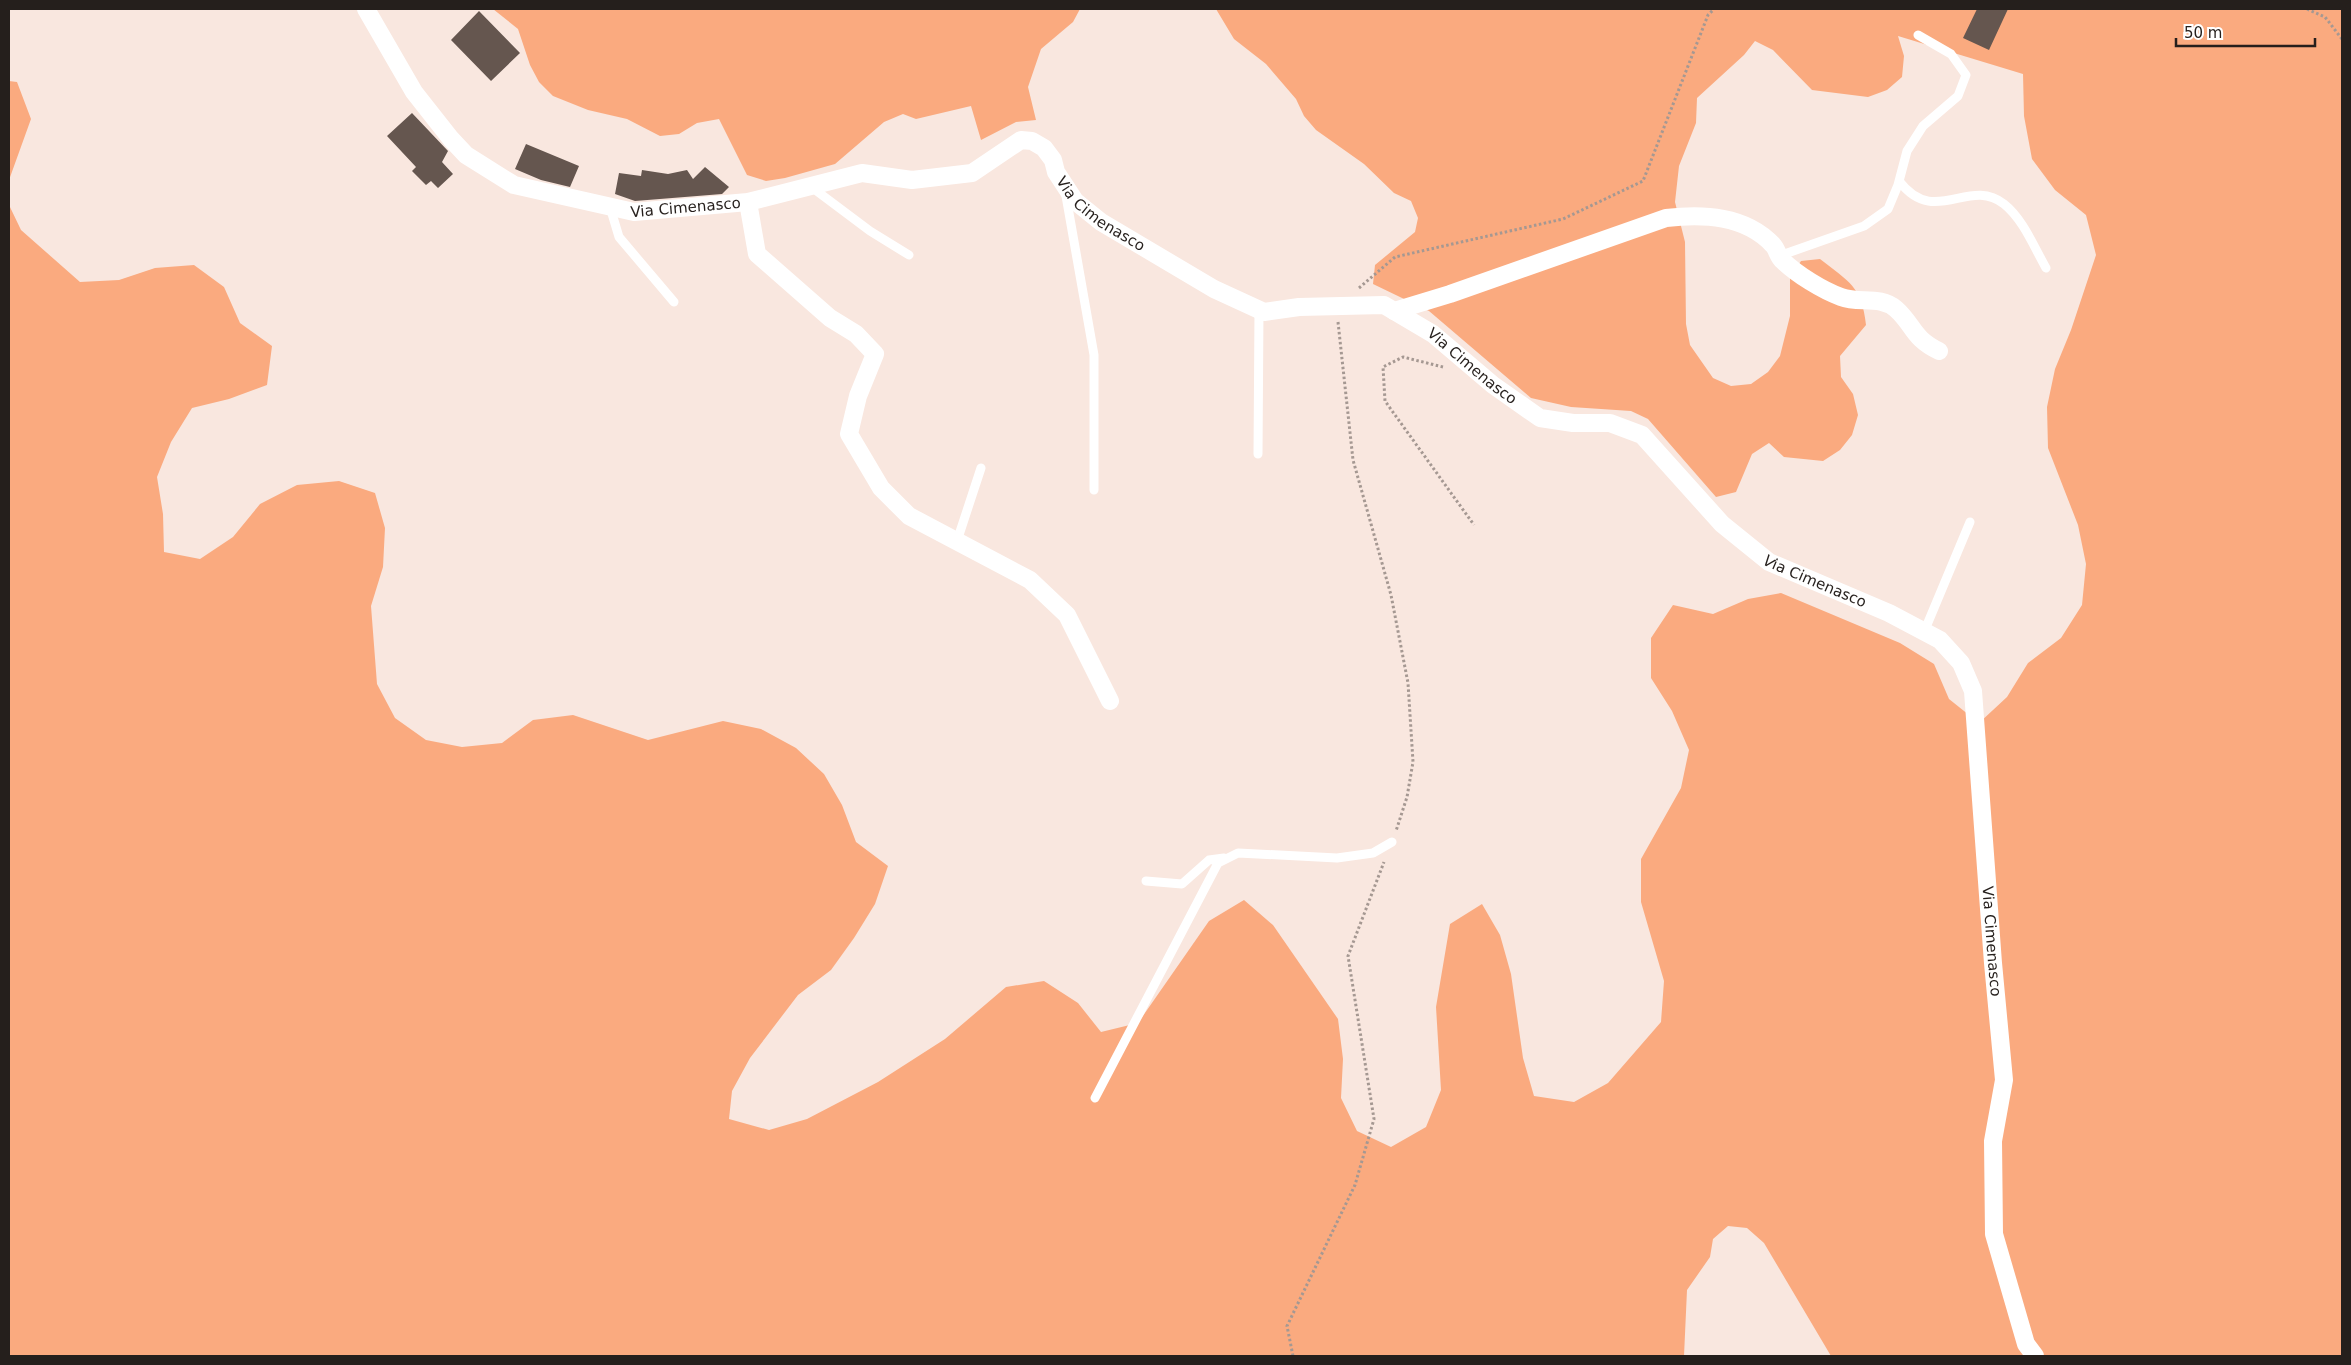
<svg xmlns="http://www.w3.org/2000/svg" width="2351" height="1365" viewBox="0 0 2351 1365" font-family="'DejaVu Sans',sans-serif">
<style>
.green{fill:#faaa7f}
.building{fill:#65564f}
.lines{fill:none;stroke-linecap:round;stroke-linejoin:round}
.path{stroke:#a59892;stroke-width:3;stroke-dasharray:2.5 2.5;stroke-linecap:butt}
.lane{stroke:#fff;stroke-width:9}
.street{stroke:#fff;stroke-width:18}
.labels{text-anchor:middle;stroke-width:5;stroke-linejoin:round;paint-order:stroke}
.street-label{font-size:15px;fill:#251f1c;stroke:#fff}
</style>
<rect width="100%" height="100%" fill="#f9e7df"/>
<path class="green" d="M493,9H1080L1073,22L1041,49L1028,87L1036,120L1016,122L981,140L971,106L916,119L903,114L884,122L835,164L785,178L766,181L747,175L719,119L697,123L679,134L660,136L627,119L588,110L553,96L539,82L530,65L518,29Z
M1216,9H2342V1356H1831L1764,1243L1747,1228L1728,1226L1713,1239L1710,1257L1687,1290L1684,1356H9V205L21,230L80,282L119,280L155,268L194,265L224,287L240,323L272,346L267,385L229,399L192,408L171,442L157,477L163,514L164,552L200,559L233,537L260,504L297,485L339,481L375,493L385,528L383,567L371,606L377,684L395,718L426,740L462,747L502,743L533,720L573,715L648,740L723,721L761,729L796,748L824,774L842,805L856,842L888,866L875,904L854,938L831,970L798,995L750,1058L732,1091L729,1119L769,1130L807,1119L878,1082L945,1039L1006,987L1044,981L1078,1003L1101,1032L1138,1023L1209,921L1244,900L1273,925L1338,1019L1343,1059L1341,1098L1357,1131L1391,1147L1426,1127L1441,1090L1436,1007L1450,924L1482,904L1500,935L1511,974L1523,1058L1534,1096L1574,1102L1608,1083L1661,1022L1664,981L1641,902V859L1681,788L1689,750L1672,711L1651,678V638L1673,605L1713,614L1748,599L1781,593L1900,643L1934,664L1949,699L1979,723L2007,697L2028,663L2061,638L2082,605L2086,564L2078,525L2048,448L2047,407L2055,369L2071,330L2096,255L2086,215L2055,190L2032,159L2024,116L2023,74L1898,36L1904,56L1902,77L1887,90L1868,97L1812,90L1773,50L1755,41L1744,55L1697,98L1696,123L1679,166L1675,202L1685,242L1686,324L1690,345L1713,378L1731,386L1751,384L1768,372L1780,356L1790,316V278L1801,261L1820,259C1849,282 1862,286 1866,325L1840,356L1841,377L1853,394L1858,415L1852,435L1840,450L1823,461L1784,457L1769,443L1752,454L1736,492L1716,497L1648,419L1631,411L1571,407L1531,398L1429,311L1373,284L1375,265L1415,232L1418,218L1411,201L1394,193L1364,164L1316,130L1304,116L1296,99L1266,64L1234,39Z
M9,81L17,82L31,119L9,180Z"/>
<path class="building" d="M1977,9H2008L1989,50L1963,38Z
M479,11L520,53L491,81L451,40Z
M412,113L448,151L442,162L453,174L438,188L431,181L426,185L412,171L416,167L387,136Z
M526,144L579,166L570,187L541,180L515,169Z
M705,167L729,187L722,194L635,201L615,194L619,173L641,176L642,170L668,174L687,170L693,179Z"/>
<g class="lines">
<path class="path" d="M2307,9L2325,17L2342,39
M1359,288L1395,257L1563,219L1643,181L1708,15L1714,9
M1338,322L1353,460L1391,595L1408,683L1413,762L1407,797L1396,831
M1443,367L1403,357L1383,367L1385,401L1474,525
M1293,1356L1287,1326L1355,1185L1374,1119L1348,956L1384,862"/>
<path class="lane" d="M1899,181C1935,228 1969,176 2004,204C2023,219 2034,247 2046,268
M810,186L870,231L909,255
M1066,196L1094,355V490
M610,207L619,237L674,302
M1779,256L1864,226L1888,209L1898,185L1907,151L1923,126L1958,96L1966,75L1951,54L1918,35
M1258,454L1259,310
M957,541L981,468
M1924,632L1970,522
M1146,881L1182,884L1209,860L1224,858
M1095,1098L1218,863L1238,853L1337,858L1373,853L1392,842"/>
<g class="street">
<path id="s1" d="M366,9L414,92L451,139L466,155L514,185L634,212L748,202L862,173L912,180L972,173L1021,140L1032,141L1044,148L1053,160L1056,172L1075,201L1101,222L1214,289L1264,312L1299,307L1384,305L1433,334L1493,385L1540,418L1573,423H1610L1642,435L1722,524L1769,562L1889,613L1940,640L1961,663L1973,691L1993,963L2004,1080L1993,1141L1994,1234L2026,1344L2035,1356"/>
<path d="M748,202L757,254L830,318L856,334L875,354L858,396L849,434L881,488L909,516L1030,580L1067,615L1110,701"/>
<path d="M1394,311L1450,294L1666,218C1703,214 1745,215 1773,245C1777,249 1778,257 1783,261C1798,275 1822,290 1841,297C1859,304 1880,295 1896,309C1914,325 1912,338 1939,351"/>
</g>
</g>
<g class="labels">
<g class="street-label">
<text dy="5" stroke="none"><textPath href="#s1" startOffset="409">Via Cimenasco</textPath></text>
<text dy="5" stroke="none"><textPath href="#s1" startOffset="874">Via Cimenasco</textPath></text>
<text dy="5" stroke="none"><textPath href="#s1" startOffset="1294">Via Cimenasco</textPath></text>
<text dy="5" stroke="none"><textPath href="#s1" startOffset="1714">Via Cimenasco</textPath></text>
<text dy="5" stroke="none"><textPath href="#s1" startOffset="2165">Via Cimenasco</textPath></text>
</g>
</g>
<rect width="2351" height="1365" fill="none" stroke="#251f1c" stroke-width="20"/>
<path d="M2176 38v8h139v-8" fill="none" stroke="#251f1c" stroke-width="2.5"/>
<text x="2184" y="38" font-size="15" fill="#251f1c" stroke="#ffffff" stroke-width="4" paint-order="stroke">50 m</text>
</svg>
